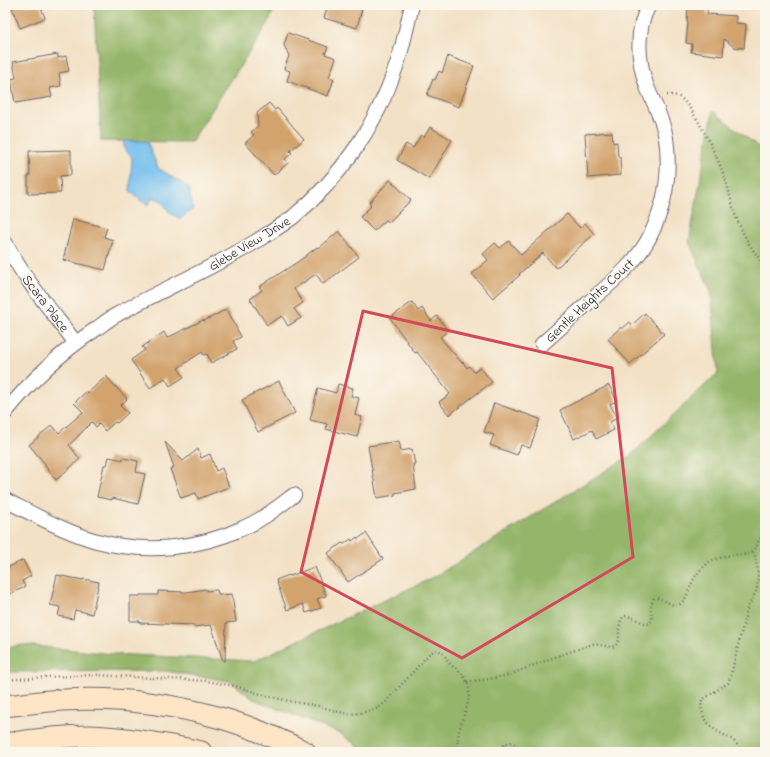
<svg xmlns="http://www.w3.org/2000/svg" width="770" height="757" viewBox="0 0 770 757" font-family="'Indie Flower',sans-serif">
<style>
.forest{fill:#95b66a;stroke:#5c6c52}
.water{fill:#75c0ee;stroke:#4c7194}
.building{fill:#d2a36d}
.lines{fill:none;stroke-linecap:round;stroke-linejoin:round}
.street-casing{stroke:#6b656c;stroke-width:16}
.secondary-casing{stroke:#6b656c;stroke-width:23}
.path{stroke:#6b656c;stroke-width:2.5;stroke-dasharray:1 3;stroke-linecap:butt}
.street{stroke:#fff;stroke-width:14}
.secondary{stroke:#fde5c5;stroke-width:21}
.marked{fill:none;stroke:#d1495b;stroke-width:3;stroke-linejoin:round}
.labels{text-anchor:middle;stroke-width:3;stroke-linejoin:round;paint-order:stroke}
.street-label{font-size:14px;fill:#22223b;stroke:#fbf7ec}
</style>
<rect width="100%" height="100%" fill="#fbf7ec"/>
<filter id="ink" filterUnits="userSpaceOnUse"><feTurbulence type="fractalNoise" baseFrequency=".025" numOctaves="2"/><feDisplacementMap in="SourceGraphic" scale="8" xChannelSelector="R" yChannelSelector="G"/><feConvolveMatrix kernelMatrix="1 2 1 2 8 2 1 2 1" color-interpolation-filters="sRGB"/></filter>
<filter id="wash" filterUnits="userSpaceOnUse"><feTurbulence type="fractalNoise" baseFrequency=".012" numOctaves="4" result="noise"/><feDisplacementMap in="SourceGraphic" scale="16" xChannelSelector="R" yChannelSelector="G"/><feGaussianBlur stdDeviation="0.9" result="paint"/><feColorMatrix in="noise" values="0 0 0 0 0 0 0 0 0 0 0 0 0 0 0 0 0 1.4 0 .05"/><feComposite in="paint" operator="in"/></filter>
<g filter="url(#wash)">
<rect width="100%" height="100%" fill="#f3e1c6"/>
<path class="forest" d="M94,5H275L269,22L191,142L101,141Z
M713,111L765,152V752H366L341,734L253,699L230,681L165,671L5,672V648L23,645L113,654L254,661L432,578L631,455L718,373L711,291L689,242Z"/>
<path class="water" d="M123,141H147L158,168L188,187L190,192L193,209L180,219L169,212L162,201L153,197L148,205L140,200L130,191L132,157L125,150Z"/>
<g id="blocks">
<path class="building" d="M11,5H40L45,18L20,28Z
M328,5H363L357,28L324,18Z
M688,5H708L707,14L736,16V23L746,24L744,48L734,47L724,39L723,56L691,52L692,44L686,43L688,22H687Z
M288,33L328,47L325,54L336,58L329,77L334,79L328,96L287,81L290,71L284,69L289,56L284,45Z
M58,54V58L66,56L69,71L59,73L61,86L50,88L52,97L15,103L11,79L16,78L13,62Z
M448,56L474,66L459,107L427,95L433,79L435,80L439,71L442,73Z
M269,103L275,110L277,108L304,139L290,151L292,153L285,159L288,163L274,175L245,143L254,135L251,132L258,126L257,113Z
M430,127L452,140L429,179L397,160L406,144L413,148L421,135L424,137Z
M612,132L613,143L617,142L618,157H620L621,175L588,178L585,134Z
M71,150V175L60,176L61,193L28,194V176H30L29,151Z
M390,180L411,200L389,222L386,220L374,231L360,217L371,206L369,203Z
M567,214L580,228L585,223L594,234L556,268L543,253L519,274L520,275L493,298L472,274L488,260L483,254L495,243L500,248L509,241L521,255Z
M73,219L107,228L104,237L113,240L105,270L63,260Z
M339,231L359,257L323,284L316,274L294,289L303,303L294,309L301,318L288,326L282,316L267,325L250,299L262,290L259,287L299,261L317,247L319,248Z
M412,302L418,311L422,308L431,321L437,316L448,331L440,337L462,363L463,362L467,368L469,366L474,372L480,367L492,382L449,415L439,402L450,394L417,352L415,353L390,318Z
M227,309L241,337L233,341L237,349L211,363L207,354L204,355L202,352L178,368L184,377L170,386L165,378L150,388L131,360L145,350L142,347L164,332L167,338L203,320L204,321Z
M645,313L664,334L630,364L608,339L621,327L622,329L630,322L632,325Z
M106,376L127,399L120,406L128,413L117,423L115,422L105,431L99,424L96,427L92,422L69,445L80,459L56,480L45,466L46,465L29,445L52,425L59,433L83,412L74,403L87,391L88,393Z
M279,381L295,413L258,432L242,400Z
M338,384L353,388L351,396L359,398L355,415L362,417L357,437L326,429L327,424L310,420L318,388L336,393Z
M609,385L617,401L610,404L617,418L610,422L614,430L596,439L592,430L574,439L560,410Z
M494,403L540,419L530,448L521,445L517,455L490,445L494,435L484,432Z
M399,441L401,451L412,449L415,464H413L416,489L395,493V495L377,498L368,446Z
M165,442L183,461L198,449L201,458L210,454L216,471L222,468L229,487L198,499L196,493L181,498L170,469L174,467Z
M109,457L123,460V458L138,461L136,472L145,474L138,504L112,498V500L97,497L104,465H107Z
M366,533L383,559L348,582L328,553L342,543L344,544L351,539L352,541L357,537L358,539Z
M23,560L31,576L22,581L25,587L5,596V569Z
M315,567L326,596L317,599L321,608L306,613L303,604L287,610L276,580L289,575L290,576Z
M57,575L83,580V579L99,582L92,614L75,610L73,619L58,616L60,607L50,605Z
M206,589V591L217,590L218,594H222V595L232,594L236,622L226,623L225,661H223L211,625L194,627V625L140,623V621H130V596H140V595H158V591L186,592Z"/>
</g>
</g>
<g filter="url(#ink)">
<use href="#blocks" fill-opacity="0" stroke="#6b656c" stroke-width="1"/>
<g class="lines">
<g class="street-casing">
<path id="street" d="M5,242C23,278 51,310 75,342
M542,344C560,328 578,312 596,296C616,279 637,261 649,238C665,207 671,173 666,138C663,119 654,104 647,87C638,62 635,30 649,5
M5,413C32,379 60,353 96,329C103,324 110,318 118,314C163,289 211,269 255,242C268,234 281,226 293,217C340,179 377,124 396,67C403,47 407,25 412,5
M5,500C35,515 65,532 97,541C145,554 198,549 243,528C262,520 278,507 294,495"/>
</g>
<g class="secondary-casing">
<path id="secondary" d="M5,706C24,704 43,701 63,700C114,697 167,703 217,717C247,725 277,738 305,752
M5,744C32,740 60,736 88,736C126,737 164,744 201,752"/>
</g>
<path class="path" d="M667,95C671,95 675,95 679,97C694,106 719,161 725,178C730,193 732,208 738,222C742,230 745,237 749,244C754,252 760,259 765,267
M5,680L45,677L97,675L207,681L235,686L267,696L294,702L319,706L339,712L350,714L361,713L376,709L385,703L430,653C440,647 444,653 448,662C451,666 456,668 460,672C463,674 465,679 467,682C473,698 464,712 460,727C458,736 457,743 458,752
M467,682L489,679L509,675L552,658L593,644L612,647L616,645L619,640V629L621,619L625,616C633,616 640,623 649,624L652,620C651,612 649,605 654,598C655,598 658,598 660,599C666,600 673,608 680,604C688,598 690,585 695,577C698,572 704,567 708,563C714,559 727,555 734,555C740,554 747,556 752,551C760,544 761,533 765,524
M499,752L504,745L509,742L514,743L518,749V752
M741,752C735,736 723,737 713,728C704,720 700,711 702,700L728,683L731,675L747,609L757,590L758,577L757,566L755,556L752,551"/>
<use href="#street" class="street"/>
<use href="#secondary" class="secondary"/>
</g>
</g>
<path class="marked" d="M363,311L612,368L633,557L462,658L301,572Z"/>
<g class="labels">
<g class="street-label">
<text transform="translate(249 243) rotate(-31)" y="5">Glebe View Drive</text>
<text transform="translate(589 300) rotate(-43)" y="5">Gentle Heights Court</text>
<text transform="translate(46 303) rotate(53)" y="5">Scara Place</text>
</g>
</g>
<rect width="770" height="757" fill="none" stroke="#fbf7ec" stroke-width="20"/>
</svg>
